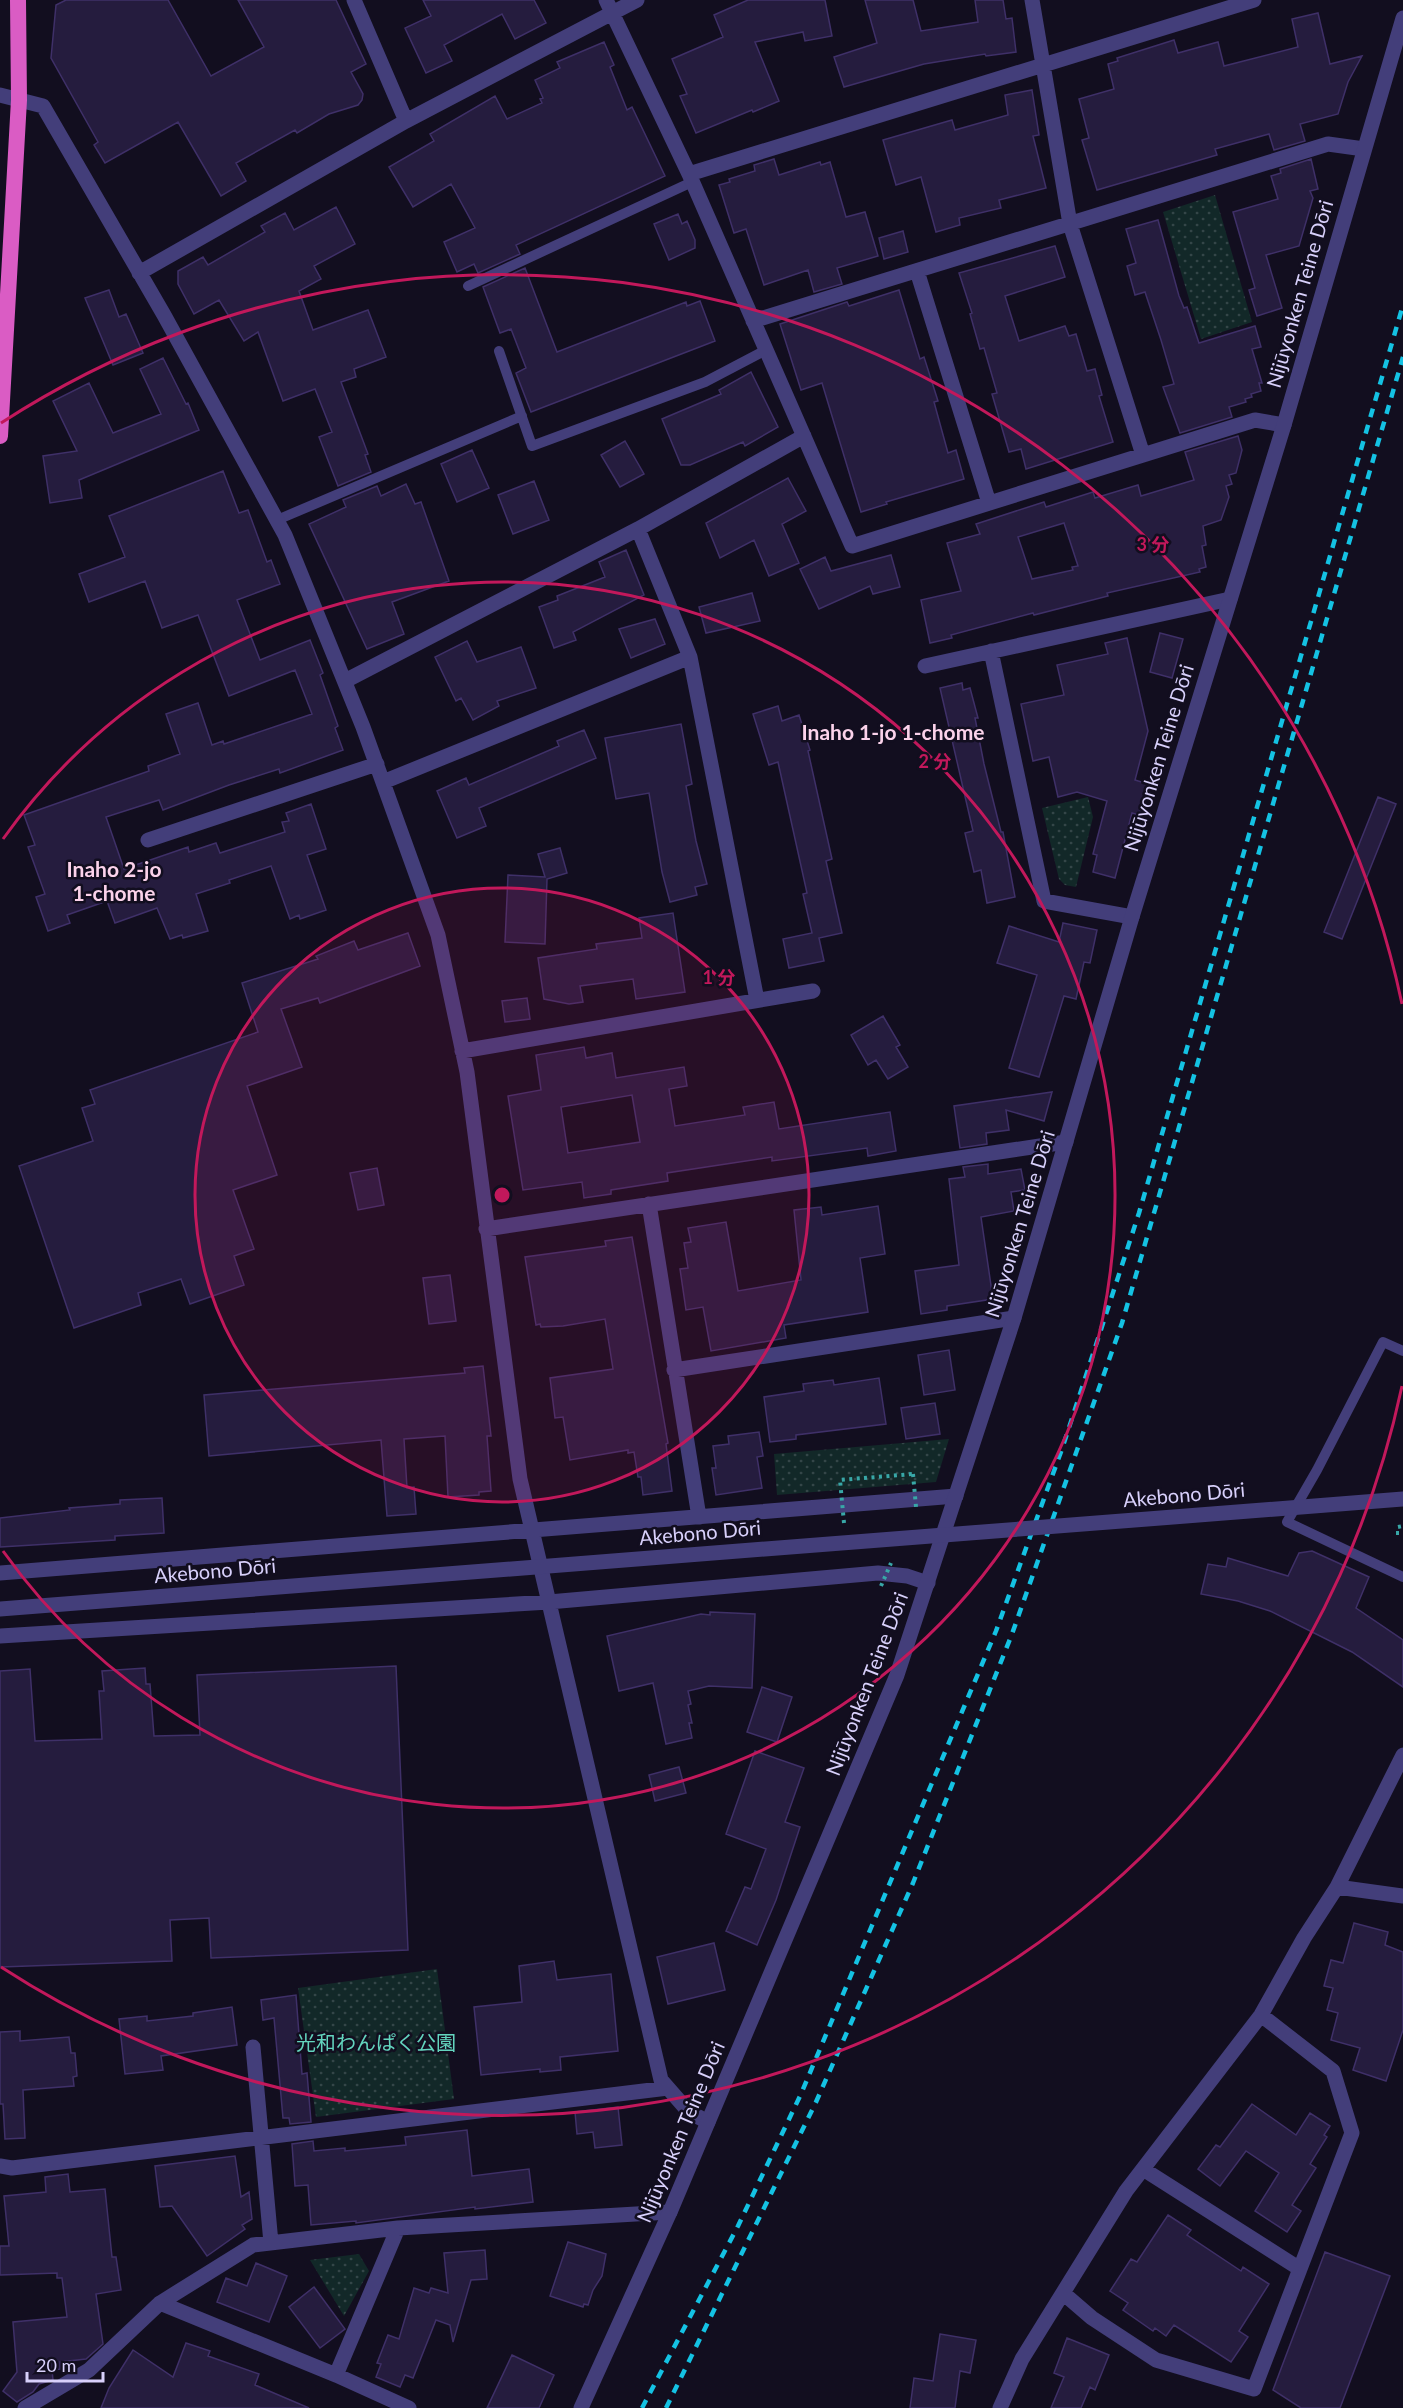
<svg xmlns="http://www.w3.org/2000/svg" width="1403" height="2408" viewBox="0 0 1403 2408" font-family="Lato,'Noto Sans JP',sans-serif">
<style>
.green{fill:url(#green-dots)}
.building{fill:#251c3e;stroke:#3f3068;stroke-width:1.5;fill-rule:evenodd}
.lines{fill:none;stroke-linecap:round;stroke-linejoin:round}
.path{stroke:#38a7a7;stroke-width:4;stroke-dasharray:3 4.5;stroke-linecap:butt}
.service{stroke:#433e7a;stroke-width:10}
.minor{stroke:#433e7a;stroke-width:15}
.tertiary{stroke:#433e7a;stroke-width:15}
.trunk{stroke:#da5cc4;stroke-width:16}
.rail{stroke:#14c2e3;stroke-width:4.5;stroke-dasharray:9 8;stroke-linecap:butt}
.path-bridge{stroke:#38a7a7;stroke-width:4;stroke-dasharray:3 4.5;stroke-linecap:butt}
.tertiary-bridge{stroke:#433e7a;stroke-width:15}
.ring{fill:none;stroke:#c2185b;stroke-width:3}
.labels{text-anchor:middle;stroke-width:5;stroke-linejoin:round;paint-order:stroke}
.street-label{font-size:20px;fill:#d8d0fb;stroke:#120e1f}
.park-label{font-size:20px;fill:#63d4be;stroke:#120e1f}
.neighbourhood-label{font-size:21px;font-weight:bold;fill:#fbd2ea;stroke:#120e1f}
.centre{fill:#c2185b;stroke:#120e1f;stroke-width:3}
.ring-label{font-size:18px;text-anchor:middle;font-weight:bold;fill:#c2185b;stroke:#120e1f;stroke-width:5;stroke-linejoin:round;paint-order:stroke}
</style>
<defs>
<pattern id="green-dots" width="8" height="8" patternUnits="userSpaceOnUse" patternTransform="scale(1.5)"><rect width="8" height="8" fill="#122828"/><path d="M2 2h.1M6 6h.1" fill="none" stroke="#344648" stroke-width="1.8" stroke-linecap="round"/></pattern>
</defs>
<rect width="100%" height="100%" fill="#120e1f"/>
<path class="green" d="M1215,195L1252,322L1201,339L1163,212Z
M1088,797L1093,817L1076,887L1065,885L1059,879L1042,808Z
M949,1439L936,1482L777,1495L774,1454Z
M437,1969L454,2099L316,2117L298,1988Z
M359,2254L369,2271L344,2316L310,2260Z"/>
<path class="building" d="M66,0H168L211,76L264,47L238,0H336L366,64L351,72L363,94L362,100L358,105L329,114L297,133L295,130L236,163L246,181L221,196L178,122L105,163L94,145L98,142L51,58L56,5Z
M423,0H534L546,23L515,39L502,14L444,45L452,61L426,73L405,28L431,16Z
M748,0H825L832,36L805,41L803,32L755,42L779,101L753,112L752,110L696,133L680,96L687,94L672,59L723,37L714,15Z
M865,0H913L921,31L978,22L975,0H1003L1006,19L1012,18L1016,52L986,56L985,54L924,64L844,87L834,57L877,43Z
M1318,13L1330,64L1362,56L1348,82L1338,114L1300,124L1305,141L1274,150L1269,134L1215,149L1217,155L1097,190L1082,140L1089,138L1079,99L1114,89L1108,64L1118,61L1117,58L1174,40L1178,53L1218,42L1224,66L1298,47L1292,19Z
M604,42L614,65L610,67L627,110L632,107L665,176L516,245L520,254L478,273L474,264L457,272L444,242L475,228L451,184L413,207L389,167L434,141L430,134L495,96L507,119L542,103L540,99L543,98L535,80L560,68L557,62Z
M1032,90L1039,135L1033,136L1046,188L999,200L1001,208L959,218L960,225L936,232L921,177L896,185L883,140L952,120L955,130L1008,115L1005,95Z
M774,159L779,175L820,162L821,165L830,162L846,217L865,212L878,256L837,268L842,284L814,292L808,270L764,285L746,229L734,233L719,185L730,182L729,179L755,171L754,165Z
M1311,159L1318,189L1310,191L1313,198L1299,246L1266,255L1282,308L1257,316L1249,290L1255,288L1233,212L1278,199L1271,176L1281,173L1280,169Z
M336,207L355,244L314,266L321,279L299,291L313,330L368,310L386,357L354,369L356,377L341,382L368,454L365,455L371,472L338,486L319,437L332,432L315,389L283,401L258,332L244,341L219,300L194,314L178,284V271L203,257L208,265L265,232L261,226L285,213L294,230Z
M678,214L682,224L687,221L695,240V248L669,260L654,224Z
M1158,220L1179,296L1184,308L1187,307L1199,343L1255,326L1261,347L1252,349L1262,383H1259L1261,391L1251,394L1252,397L1245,399L1246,402L1229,407L1232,417L1180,433L1163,387L1174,384L1161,340L1145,292L1135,295L1127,266L1136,263L1126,229Z
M903,231L908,252L884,259L879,238Z
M1055,246L1065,277L1005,296L1019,341L1065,326L1069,336L1076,334L1087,371L1095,369L1102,395L1099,396L1113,442L1026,469L1021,449L1009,452L992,394L997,393L984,348L980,349L970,314L972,313L959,273Z
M525,268L557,352L686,302L687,306L700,301L715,341L531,412L516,373L526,368L511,329L500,333L483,287Z
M109,290L119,317L126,314L143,353L113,365L85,298Z
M899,290L920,359L924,357L938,401L934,402L948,453L956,450L964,479L886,502L887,504L861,512L822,383L801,390L780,324L847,302L849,306Z
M163,358L186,404L188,403L199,430L79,480L82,498L50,503L43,456L77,451L53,401L89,383L113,433L161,414L140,369Z
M751,372L778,427L745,446L743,442L690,465H681L662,419L721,394L719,390Z
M1238,436L1242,450L1236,473L1229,475L1232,484L1226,486L1229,497L1221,520L1203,526L1206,545L1202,546L1206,567L1199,569L1200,572L1107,593L1108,596L1034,615L1033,613L951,635L952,638L930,643L921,600L961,591L947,543L980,534L976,524L1044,502L1046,507L1093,492L1095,498L1138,485L1141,496L1194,480L1185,452ZM1064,523L1078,566L1072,567L1073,570L1032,579L1018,537Z
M625,441L644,474L620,487L601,455Z
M472,450L489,488L457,502L441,464Z
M223,471L239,513L248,510L267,562L271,560L280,584L237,600L260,660L310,640L323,673L320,675L338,726L335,728L343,750L280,773L279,769L229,785L163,810L159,800L106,817L124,869L188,847L189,852L216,843L220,853L285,832L282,822L289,821L286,813L311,804L326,849L307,855L326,910L300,919L299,915L290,919L271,866L229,880L230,883L196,894L208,931L183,938L182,935L170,939L157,908L115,923L107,901L67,915L70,923L48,931L36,897L45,894L28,847L35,845L24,815L149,771L148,766L180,754L166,714L198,703L212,745L223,741L224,744L312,714L295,670L229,696L198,615L162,628L145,581L89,602L79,574L125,557L109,516Z
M788,478L806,511L782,524L799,563L769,576L754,540L720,558L706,523Z
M534,481L549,520L513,534L498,495Z
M406,484L415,504L421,502L449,581L392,602L404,634L367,649L309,524L346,507L343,500L377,486L381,496Z
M626,550L644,595L573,632L576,640L554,648L539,607L558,600L557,596L605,577L599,562Z
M891,555L900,587L873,594L870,586L819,609L800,569L825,557L831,571Z
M752,593L760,621L706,633L699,607Z
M655,619L665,644L631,658L619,629Z
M1160,633L1183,639L1172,678L1150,672Z
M1127,638L1148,731L1135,780L1148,784L1139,815L1132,813L1115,878L1093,872L1097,855L1093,854L1107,801L1077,792L1058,797L1049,757L1033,761L1021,704L1064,695L1057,665L1108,654L1105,643Z
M467,641L477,662L521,647L536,688L497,701L499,706L473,720L461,698L456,701L435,657Z
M962,683L963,690L970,688L978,718H975L984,764L1001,832H1003L1015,897L987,903L981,870L974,872L965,833L973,831L940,688Z
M778,706L782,721L799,715L810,750L808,751L832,859L826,861L842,933L819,938L824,961L789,968L783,939L812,933L803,894L807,893L778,762L769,765L753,714Z
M681,724L692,784L686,786L696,841L707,884L695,887L697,895L670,902L662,872L649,793L616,799L605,738Z
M584,730L596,758L479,808L486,826L457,838L437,791L466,778L469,785L559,746L557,741Z
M1378,797L1396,804L1342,939L1324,932Z
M560,848L567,873L547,879L545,944L505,942L508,875L545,877L538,854Z
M673,913L685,992L636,999L633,979L580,986L583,1002L569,1004L544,999L538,958L597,949L596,944L642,938L639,918Z
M1063,923L1097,930L1090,963L1084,962L1076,999L1064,996L1039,1077L1009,1068L1037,975L997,963L1009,926L1059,942Z
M408,933L420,966L320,1003L318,998L281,1009L302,1067L247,1086L277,1175L233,1190L254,1249L234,1256L244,1285L190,1304L181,1279L138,1293L141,1305L74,1328L19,1166L93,1141L82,1108L95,1104L90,1090L258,1032L242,983L318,959L316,956L354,941L358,950Z
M527,998L530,1019L505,1022L502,1001Z
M883,1016L900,1045L896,1047L908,1067L888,1079L876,1060L868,1065L851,1035Z
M584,1047L586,1058L612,1053L616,1078L684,1067L687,1086L669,1089L675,1126L745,1115L743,1107L774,1102L779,1129L890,1112L896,1151L868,1156L867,1148L772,1161V1157L667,1173L668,1181L611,1190V1194L584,1198L582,1182L523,1190L508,1096L541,1090L536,1055ZM632,1095L640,1142L568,1153L561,1107Z
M1052,1092L1044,1121L1006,1110L1009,1130L986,1133L987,1144L960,1148L954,1106Z
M988,1164V1174L1021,1169L1025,1190L1011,1192L1014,1211L981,1217L993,1299L947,1306V1310L921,1314L915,1271L959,1265L949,1179L965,1177L963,1167Z
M377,1168L384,1205L358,1210L350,1173Z
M878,1206L885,1254L860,1258L868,1312L784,1325L786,1338L711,1351L703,1307L686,1310L680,1269L688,1268L684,1243L691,1242L688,1228L726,1222L738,1291L801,1280L794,1210L821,1207L822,1215Z
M632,1237L668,1443L666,1444L672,1491L643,1495L641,1477H638L634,1452L628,1453V1450L570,1460L563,1417L555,1418L550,1378L613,1369L605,1319L563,1326L541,1327L540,1324L536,1325L525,1257L606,1246L605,1241Z
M450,1275L456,1321L429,1324L423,1278Z
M949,1350L955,1390L924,1395L918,1355Z
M483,1366L491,1436H487L491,1491L479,1492V1495L448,1497L445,1436L404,1439L407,1488L414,1487L416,1514L387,1516L381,1440L209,1456L204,1395L465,1373L464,1368Z
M879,1378L886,1424L796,1435V1439L770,1442L764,1397L804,1391L803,1384L833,1380L834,1385Z
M935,1403L940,1434L906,1439L901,1408Z
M759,1432L763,1456L757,1457L762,1488L716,1495L712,1468H716L713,1446L729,1444L728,1436Z
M162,1498L164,1533L115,1536V1540L0,1547V1518L70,1510L69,1508L120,1504V1500Z
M1312,1551L1369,1577L1356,1608L1403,1640V1687L1352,1652L1270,1611L1238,1601L1201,1594L1208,1564L1226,1567L1228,1558L1288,1576L1299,1553Z
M710,1612L755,1614L752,1688L709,1686L688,1691L691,1704L688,1705L692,1723H689L692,1738L666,1744L653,1683L619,1691L607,1636L701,1614L710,1615Z
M396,1666L408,1950L211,1958L209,1918L170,1920L172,1961L0,1967V1671L30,1669L35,1741L102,1739L99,1691H104L102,1671L145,1668L146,1684H150L154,1736L200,1735L197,1675Z
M762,1687L792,1697L777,1742L747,1732Z
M755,1751L804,1768L785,1822L800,1827L776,1900L757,1945L726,1931L745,1887L751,1889L766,1849L726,1834Z
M679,1767L686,1793L655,1801L649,1775Z
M1354,1923L1388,1932L1385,1945L1403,1952V2030L1386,2081L1353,2070L1360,2048L1331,2040L1338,2013L1327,2010L1333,1988L1324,1986L1331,1960L1343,1963Z
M714,1943L725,1990L668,2004L657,1957Z
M554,1961L557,1980L611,1974L618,2051L560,2057L561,2070L540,2072V2069L481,2075L474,2007L522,2002L519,1966Z
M296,1995L302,2074L307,2073L311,2122L290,2124L289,2118H283L274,2018L263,2020L261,2000Z
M232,2007L237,2045L161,2056L163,2070L125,2074L119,2019L147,2016V2021L193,2016V2013Z
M20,2031V2041L69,2037L71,2053H75L77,2076L73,2077L74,2086L23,2090L25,2138L5,2139L3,2104H0V2032Z
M1252,2104L1296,2135L1310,2113L1330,2126L1324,2135L1327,2137L1310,2164L1316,2168L1292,2205L1301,2211L1287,2232L1255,2211L1279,2173L1246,2151L1220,2186L1198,2169L1216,2145L1220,2147Z
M618,2107L622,2145L595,2148L593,2132L577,2134L575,2112Z
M467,2130L472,2176L529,2169L533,2202L475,2209V2207L356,2223V2221L311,2225L308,2185L295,2186L292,2144L313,2141L314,2151L345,2148V2151L406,2145L405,2137Z
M235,2156L241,2197L249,2192L252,2219L242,2225L245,2229L207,2256L172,2206L160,2207L155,2166Z
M68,2174L70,2192L105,2189L112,2257H116L121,2290L96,2294L103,2344L86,2359L60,2362V2369L52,2370L53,2380L39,2384L33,2392L17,2402L3,2391L17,2372L13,2322L67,2317L62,2278H57V2273L0,2275V2246H9L4,2196L46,2192L45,2177Z
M1168,2215L1191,2230L1187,2235L1241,2271L1243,2267L1269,2284L1239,2331L1248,2337L1231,2362L1174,2325L1166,2336L1155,2328L1153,2331L1123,2310L1128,2303L1110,2291L1131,2259L1137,2262Z
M568,2242L606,2254L602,2276L593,2290L588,2305L584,2304L583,2307L550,2296Z
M485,2250L487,2279L471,2280L453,2342L450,2325L436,2320L413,2378L405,2375L400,2387L376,2377L381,2364L377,2363L388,2335L399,2339L414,2288L429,2293L431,2288L448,2293L444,2253Z
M1325,2252L1390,2276L1340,2408H1301L1273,2390Z
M256,2263L287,2276L269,2322L217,2302L226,2278L247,2286Z
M314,2287L345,2329L320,2348L289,2307Z
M940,2334L976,2340L970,2373L960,2371L955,2408H910L914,2378L933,2381Z
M1067,2338L1109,2355L1095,2390L1090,2387L1081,2408H1051L1064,2377L1054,2373Z
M186,2343L210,2351L208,2356L259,2374L255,2385L309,2408H101L109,2388L133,2350L173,2377Z
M512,2355L554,2375L539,2408H487Z"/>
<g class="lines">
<path class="path" d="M864,1478L913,1474
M1398,1527L1403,1526
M1396,1533H1403"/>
<path class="service" d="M468,286L692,182
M499,351L532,446L705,382L766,350
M277,520L522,416
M1403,1351L1383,1342L1317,1470L1287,1522L1403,1577"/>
<path class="minor" d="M354,0L406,121
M606,0L689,174L852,546L1255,420L1284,425
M1032,0L1070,224L1143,455
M0,95L43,106L164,315L285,535L363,727L438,935L467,1072L520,1479L661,2080L689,2112L708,2122
M689,174L1254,0
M917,271L989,503
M139,273L406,121L637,0
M753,321L1328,144L1364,149
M638,529L690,657L757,1000
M991,651L1044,901L1132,917
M925,666L1230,599
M345,681L638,529L804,436
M383,782L690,657
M148,840L377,764
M462,1051L813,991
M649,1204L699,1517
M486,1229L1066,1142
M674,1370L1014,1318
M0,1573L956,1496
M0,1636L549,1602L878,1573L907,1576L928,1583
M1337,1887L1403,1896
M253,2047L271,2243
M0,2166L12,2168L668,2088
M1143,2169L1300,2269
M1063,2293L1092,2318L1156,2360L1254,2389L1352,2133L1333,2071L1261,2015
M160,2303L336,2375L409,2408
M336,2375L398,2228
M25,2408L89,2370L160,2303L253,2245L398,2228L670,2212
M1000,2408L1022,2359L1126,2191L1261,2015L1304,1938L1337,1887L1403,1755"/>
<path class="tertiary" d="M581,2408L670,2212L897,1675L1014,1318L1132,917L1284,425L1403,18"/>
<path class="trunk" d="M0,436L19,100L18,0"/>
<path class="rail" d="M642,2408L738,2226L801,2094L996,1631L1062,1449L1139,1213L1403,305
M666,2408L816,2102L913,1883L1012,1634L1122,1323L1403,357"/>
<path class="path-bridge" d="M913,1474L916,1507
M844,1523L840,1480L864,1478
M881,1586L891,1563"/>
<path class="tertiary-bridge" d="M0,1609L1403,1499"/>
</g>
<circle cx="502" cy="1195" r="307" fill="#c2185b" fill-opacity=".12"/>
<g class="ring">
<circle cx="502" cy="1195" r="307"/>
<path d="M3 839A613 613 0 1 1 3 1551"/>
<path d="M1402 1386A920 920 0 0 1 1 1967M1 423A920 920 0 0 1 1402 1004"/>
</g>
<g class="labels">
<g class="street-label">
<text transform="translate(1300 294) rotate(-74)" y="7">Nijūyonken Teine Dōri</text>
<text transform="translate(1159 758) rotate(-73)" y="7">Nijūyonken Teine Dōri</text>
<text transform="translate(1020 1224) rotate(-73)" y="7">Nijūyonken Teine Dōri</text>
<text transform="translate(1184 1495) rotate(-5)" y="7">Akebono Dōri</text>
<text transform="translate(700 1533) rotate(-5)" y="7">Akebono Dōri</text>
<text transform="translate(215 1571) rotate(-5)" y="7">Akebono Dōri</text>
<text transform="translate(867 1684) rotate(-69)" y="7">Nijūyonken Teine Dōri</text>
<text transform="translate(681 2132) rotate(-67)" y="7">Nijūyonken Teine Dōri</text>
</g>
<g class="park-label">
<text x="376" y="2050">光和わんぱく公園</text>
</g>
<g class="neighbourhood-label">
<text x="893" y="740">Inaho 1-jo 1-chome</text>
<text x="114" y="877">Inaho 2-jo<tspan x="114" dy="24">1-chome</tspan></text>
</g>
</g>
<circle cx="502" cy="1195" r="9" class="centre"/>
<g class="ring-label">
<text x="1153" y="551">3 分</text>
<text x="935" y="768">2 分</text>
<text x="719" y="984">1 分</text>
</g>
<path d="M27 2372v9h76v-9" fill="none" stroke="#d8d0fb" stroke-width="3"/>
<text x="36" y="2372" font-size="18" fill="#d8d0fb" stroke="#120e1f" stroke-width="4.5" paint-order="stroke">20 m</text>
</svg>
